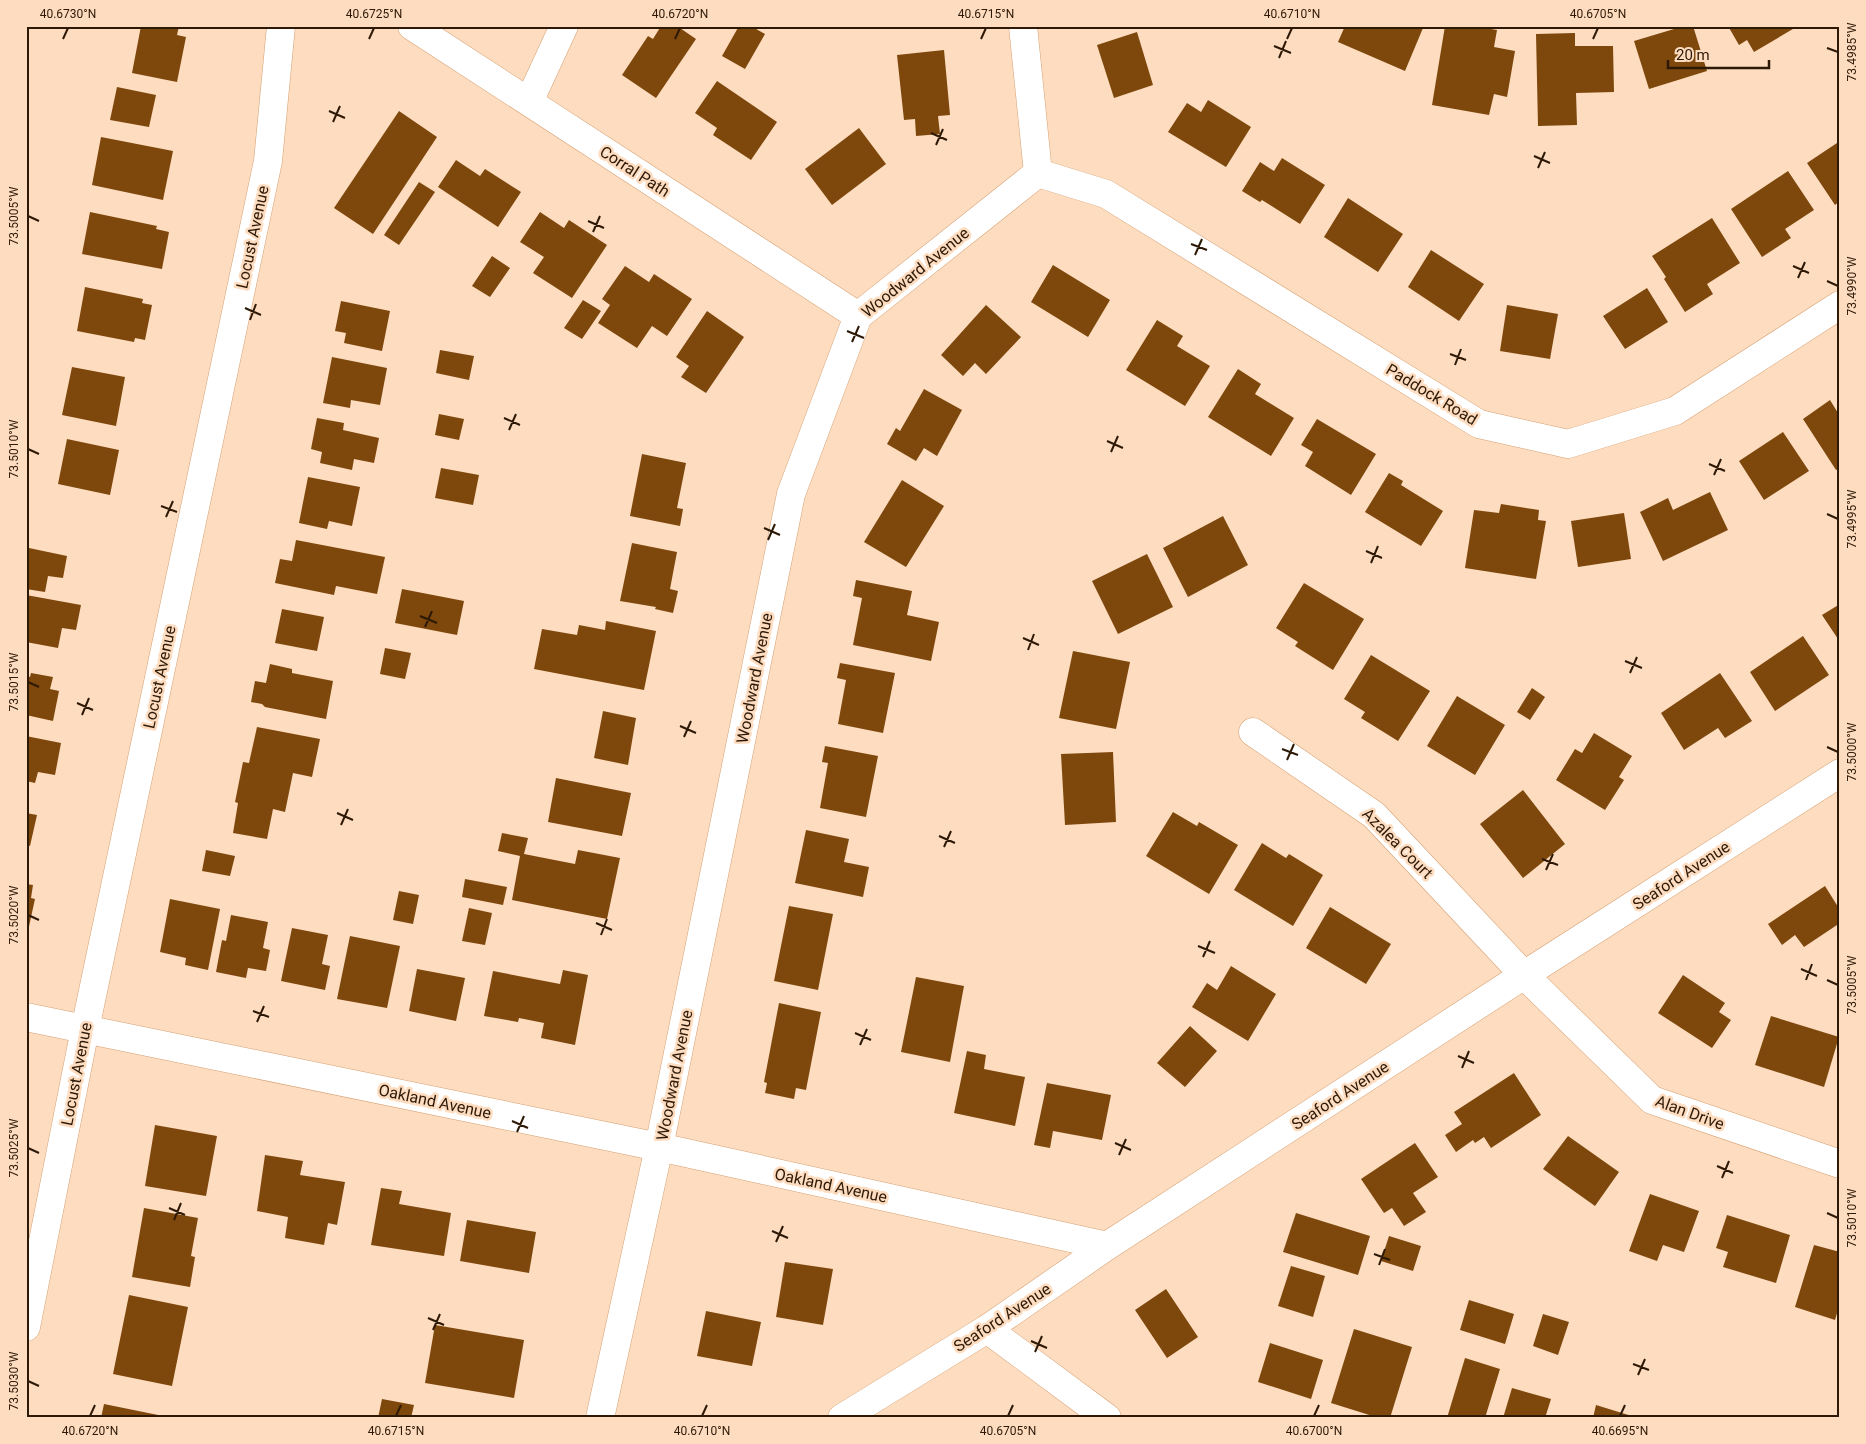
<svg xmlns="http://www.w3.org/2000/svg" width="1866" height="1444" viewBox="0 0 1866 1444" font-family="Roboto,sans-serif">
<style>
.building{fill:#7e480c}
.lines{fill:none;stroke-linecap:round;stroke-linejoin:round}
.minor-casing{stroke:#d6a173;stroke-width:29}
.minor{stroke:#fff;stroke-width:28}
.ticks{fill:none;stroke:#2d1906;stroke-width:2}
.labels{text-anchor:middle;stroke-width:5;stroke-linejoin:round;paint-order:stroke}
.street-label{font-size:16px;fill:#2d1906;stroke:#fddcc0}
.neatline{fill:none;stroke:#2d1906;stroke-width:2}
.ticks-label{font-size:12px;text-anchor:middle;fill:#2d1906}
</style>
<rect width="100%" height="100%" fill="#fddcc0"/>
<path class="building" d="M141,26H179L177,35L186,37L177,82L132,73Z
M661,26H677L696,39L656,98L622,75L648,36L653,39Z
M739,26H751L765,34L745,69L722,56Z
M1345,26H1420L1423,28L1405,71L1338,42Z
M1445,26H1473L1497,30L1494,47L1515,51L1507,97L1494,94L1489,115L1432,105Z
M1684,26H1693L1707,71L1649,89L1634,41Z
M1728,26H1798L1754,52L1747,40L1739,45Z
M1137,32L1153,85L1114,98L1097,45Z
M1575,33V46H1613L1614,92L1576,93L1577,125L1538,126L1536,34Z
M944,50L950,115L938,116L940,134L916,136L915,119L904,120L897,55Z
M717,81L777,122L751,160L713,135L717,128L695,113Z
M117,87L156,95L149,127L110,120Z
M1208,100L1251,127L1226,167L1168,132L1187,103L1201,112Z
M399,111L437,137L373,234L334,208Z
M859,128L886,164L832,205L805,169Z
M101,137L173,151L163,200L92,185Z
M1840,141V201L1835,205L1807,163Z
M1282,158L1325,185L1300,224L1262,200L1260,202L1242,191L1260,162L1274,171Z
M456,160L480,176L485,169L521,192L498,227L438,187Z
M1788,171L1814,210L1785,229L1791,238L1762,257L1731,209Z
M419,182L435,192L399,245L384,235Z
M1348,198L1403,234L1378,272L1324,237Z
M90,212L157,226L156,229L169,232L162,269L82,254Z
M540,212L564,228L569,220L607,245L572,298L533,273L544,257L520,242Z
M1712,218L1740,263L1707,284L1713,294L1685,312L1664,279L1666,277L1652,256Z
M1431,250L1484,284L1459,321L1408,287Z
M492,256L510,268L490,297L472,286Z
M1053,265L1110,300L1088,337L1031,302Z
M625,266L649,282L654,274L692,299L667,336L652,326L637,348L598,323L610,305L602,299Z
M85,287L143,299L142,303L152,305L145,340L135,338L134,342L77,331Z
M1647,288L1668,322L1625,349L1603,316Z
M583,300L601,311L582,339L564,328Z
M341,301L390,311L382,351L344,343L346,333L335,331Z
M986,305L1021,337L986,374L975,363L963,376L941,355Z
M1507,305L1558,314L1550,359L1500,351Z
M707,311L744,337L706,393L681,377L689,366L676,357Z
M1157,320L1183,336L1177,346L1210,366L1185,406L1126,370Z
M440,350L474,356L469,380L436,373Z
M332,357L387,368L380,405L351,400L350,408L323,403Z
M72,367L125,377L116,426L62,415Z
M1238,369L1261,384L1255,394L1294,418L1271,456L1208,417Z
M924,389L962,410L937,456L924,448L916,461L887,444L896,428L900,431Z
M1830,400L1838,413L1840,412V468L1836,470L1803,419Z
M439,414L464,419L459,440L435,435Z
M317,418L344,423L343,430L379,438L374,463L354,459L352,470L320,463L322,452L311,449Z
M1317,419L1376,454L1351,495L1305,466L1313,452L1301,445Z
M1783,432L1809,471L1764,500L1739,461Z
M67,439L119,450L110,495L58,484Z
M642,454L686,463L677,508L683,509L680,526L630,516Z
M441,468L479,475L473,505L435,498Z
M1389,473L1403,481L1401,485L1443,511L1421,546L1365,512Z
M308,477L360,487L352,526L329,521L327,529L299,523Z
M902,480L944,506L906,567L864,542Z
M1710,492L1728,530L1663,561L1640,512L1668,498L1673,510Z
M1501,504L1539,510L1538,520L1546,521L1536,579L1465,568L1474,510L1499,513Z
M1624,513L1631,559L1578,567L1571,521Z
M1223,516L1248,565L1188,597L1163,548Z
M296,540L385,557L377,594L336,586L334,595L275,583L280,559L292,561Z
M632,543L677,552L670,589L678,591L673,613L655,609L656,607L620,601Z
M29,548L67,556L63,578L48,576L45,592L26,589V562Z
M1147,554L1173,607L1118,634L1092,581Z
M856,580L912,591L907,615L939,622L931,661L853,645L862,598L853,596Z
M1304,583L1364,619L1333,670L1295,646L1298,642L1276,628Z
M402,589L464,601L457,635L395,623Z
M26,595L81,605L76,630L62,628L58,648L26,642Z
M1840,604V642L1822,615Z
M282,609L324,617L317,651L275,643Z
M606,621L656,631L644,690L534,669L542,629L577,635L579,625L605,630Z
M1803,636L1829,675L1775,711L1750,672Z
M385,648L411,653L405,679L380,674Z
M1073,651L1130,662L1116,729L1059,718Z
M1371,655L1430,691L1398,741L1361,718L1365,712L1344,699Z
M840,663L895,673L883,733L838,724L846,680L837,678Z
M270,664L292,669V673L333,681L326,719L265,707L262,704L251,702L255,681L266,683Z
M31,673L53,677L50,689L59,691L53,721L26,715V676L30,677Z
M1720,673L1752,721L1725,738L1718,728L1684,750L1661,713Z
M1532,688L1545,697L1530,720L1517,712Z
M1457,696L1505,725L1475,775L1427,746Z
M603,711L636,718L628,765L594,758Z
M257,727L320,739L312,777L293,773L285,812L273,809L267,839L233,833L238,803L235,802L243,762L249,763Z
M1594,733L1632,756L1619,777L1624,780L1605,810L1556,780L1575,749L1582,753Z
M26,736L61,743L55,775L38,772L35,783L26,781Z
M825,746L878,756L866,817L820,808L828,763L822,762Z
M1113,752L1116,822L1065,825L1061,754Z
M556,778L631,793L622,836L548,822Z
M1523,790L1565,844L1523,878L1480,824Z
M1173,812L1197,826L1199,822L1238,845L1209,894L1146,856Z
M26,813L37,815L30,846L26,845Z
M806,830L849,839L844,862L869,867L863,897L795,883Z
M502,833L528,838L524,854L575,864L578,850L620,858L607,919L512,900L520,856L498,851Z
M1262,843L1286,858L1289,854L1323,875L1293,926L1234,890Z
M206,850L235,856L230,876L202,871Z
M465,879L507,887L503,905L462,897Z
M26,884L33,885L31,898L35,899L28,931L26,930Z
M1825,886L1840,910V923L1804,947L1795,935L1782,945L1768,924Z
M399,891L419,895L413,924L393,920Z
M170,899L220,909L208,970L185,965L186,958L160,952Z
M789,906L833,914L818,990L774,981Z
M1330,907L1391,944L1366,984L1306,948Z
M469,908L492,913L485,945L462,941Z
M231,915L268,922L263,948L270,950L266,971L248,968L246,978L216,972L222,940L226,941Z
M292,928L328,935L322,964L330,966L325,990L281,981Z
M350,936L400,946L387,1008L337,999Z
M1231,966L1276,994L1248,1041L1192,1007L1207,983L1217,990Z
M417,969L465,978L456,1021L409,1011Z
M563,970L588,975L575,1045L541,1038L544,1023L519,1018L518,1022L484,1016L493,971L560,984Z
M1683,975L1725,1003L1719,1012L1731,1020L1712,1048L1658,1013Z
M916,977L964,986L950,1062L901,1052Z
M779,1003L821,1012L806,1090L796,1088L794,1099L765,1093L767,1083L764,1082Z
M1771,1016L1839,1037L1824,1087L1755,1065Z
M1190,1026L1217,1051L1185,1087L1157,1063Z
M967,1051L986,1055L984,1069L1025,1077L1015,1126L954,1113Z
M1514,1073L1541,1115L1491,1148L1484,1137L1475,1143L1473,1140L1456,1152L1445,1135L1462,1124L1454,1112Z
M1047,1083L1111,1095L1102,1140L1053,1131L1050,1148L1034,1145Z
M155,1125L217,1136L206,1196L145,1186Z
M1568,1136L1619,1172L1595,1206L1543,1169Z
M1415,1143L1438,1177L1413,1193L1426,1212L1404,1226L1392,1208L1384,1213L1361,1179Z
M265,1155L303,1161L300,1175L345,1182L337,1225L328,1223L324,1245L285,1238L288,1217L257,1211Z
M381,1188L402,1191L399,1204L451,1213L444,1256L371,1245Z
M1650,1194L1699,1211L1684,1252L1663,1245L1657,1261L1629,1251Z
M144,1208L198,1218L191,1256L195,1257L190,1287L132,1277Z
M1296,1213L1370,1236L1358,1275L1283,1252Z
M1727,1215L1790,1235L1776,1283L1723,1267L1728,1252L1716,1248Z
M467,1220L536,1232L529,1273L460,1261Z
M1389,1236L1421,1246L1413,1271L1381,1261Z
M1814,1245L1840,1252V1303L1835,1320L1795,1307Z
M785,1262L833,1269L823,1325L776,1317Z
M1291,1266L1325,1276L1313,1317L1278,1306Z
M1166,1289L1198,1337L1167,1358L1135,1310Z
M129,1295L188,1307L172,1386L113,1374Z
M1469,1300L1514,1314L1505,1344L1460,1330Z
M706,1311L761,1322L752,1366L697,1356Z
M1543,1314L1569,1322L1558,1355L1533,1346Z
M435,1325L524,1340L514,1398L425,1383Z
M1354,1329L1412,1347L1390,1418H1379L1331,1403Z
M1270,1343L1323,1360L1311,1399L1258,1382Z
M1465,1358L1500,1369L1485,1418H1447Z
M1512,1388L1551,1399L1545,1418H1503Z
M382,1399L414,1405L411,1418H378Z
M104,1404L168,1417V1418H101Z
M1596,1405L1635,1417V1418H1593Z"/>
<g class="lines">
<g class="minor-casing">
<path id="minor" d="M412,26L858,316
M529,102L564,26
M1038,173L1106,194L1479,424L1568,444L1675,411L1840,305
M1253,732L1374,815L1524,975L1652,1100L1840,1164
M26,1017L659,1147L1107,1246
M26,1327L85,1029L268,161L281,26
M987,1329L1107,1418
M600,1418L659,1147L791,494L858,316L1038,173L1023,26
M842,1418L987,1329L1107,1246L1524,975L1840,773"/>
</g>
<use href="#minor" class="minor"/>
</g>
<path class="ticks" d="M63,39L68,28M369,39L374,28M675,39L680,28M981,39L986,28M1287,39L1292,28M1593,39L1598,28M1274,46L1291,53M1827,48L1838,52M1279,58L1286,41M329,111L345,118M333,122L340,106M931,133L947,140M936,145L943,129M1534,156L1550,163M1538,168L1545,152M28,216L39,221M588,221L604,228M593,232L600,216M1191,244L1207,250M1195,255L1202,239M1793,266L1809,273M1798,278L1805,262M1827,281L1838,286M245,308L261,315M250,320L256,304M847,331L864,338M852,342L859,326M1450,354L1466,360M1455,365L1461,349M504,418L520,425M509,430L516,414M1107,441L1123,448M28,449L39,454M1111,452L1118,436M1709,464L1725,471M1714,475L1721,459M161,506L177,512M1827,514L1838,519M166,517L173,501M764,528L780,535M768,540L775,524M1366,551L1382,558M1371,563L1378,546M420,616L437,623M425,627L432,611M1023,638L1039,645M1028,650L1034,634M1625,661L1642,668M1630,673L1637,657M28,682L39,687M77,703L93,710M82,715L89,698M680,726L696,733M684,737L691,721M1827,747L1838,752M1282,749L1298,755M1287,760L1294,744M337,813L353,820M341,825L348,809M939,836L955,843M944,847L951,831M1542,859L1558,865M1546,870L1553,854M28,915L39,920M596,923L612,930M601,935L607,919M1198,946L1215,953M1203,957L1210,941M1801,969L1817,976M1806,980L1812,964M1827,980L1838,985M253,1011L269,1017M257,1022L264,1006M855,1033L871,1040M860,1045L867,1029M1458,1056L1474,1063M1462,1068L1469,1051M512,1121L528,1128M517,1132L524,1116M1115,1143L1131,1150M28,1148L39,1153M1119,1155L1126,1139M1717,1166L1733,1173M1722,1178L1729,1161M169,1208L185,1215M1827,1213L1838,1218M174,1220L181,1203M772,1231L788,1238M776,1242L783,1226M1374,1254L1390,1260M1379,1265L1385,1249M428,1318L444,1325M433,1330L440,1314M1031,1341L1047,1348M1035,1352L1042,1336M1633,1364L1649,1370M1638,1375L1645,1359M28,1381L39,1386M90,1416L95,1405M396,1416L401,1405M702,1416L707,1405M1008,1416L1013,1405M1314,1416L1319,1405M1620,1416L1625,1405"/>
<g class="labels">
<g class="street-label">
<text transform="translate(635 171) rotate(33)" y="6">Corral Path</text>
<text transform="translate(252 237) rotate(-78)" y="6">Locust Avenue</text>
<text transform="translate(915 272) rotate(-39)" y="6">Woodward Avenue</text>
<text transform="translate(1432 394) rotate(31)" y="6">Paddock Road</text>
<text transform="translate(159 677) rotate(-78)" y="6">Locust Avenue</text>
<text transform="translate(754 678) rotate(-79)" y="6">Woodward Avenue</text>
<text transform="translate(1398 843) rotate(45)" y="6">Azalea Court</text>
<text transform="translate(1681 875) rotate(-33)" y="6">Seaford Avenue</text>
<text transform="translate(76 1074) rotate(-79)" y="6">Locust Avenue</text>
<text transform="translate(674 1075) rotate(-79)" y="6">Woodward Avenue</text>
<text transform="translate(1340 1095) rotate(-33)" y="6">Seaford Avenue</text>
<text transform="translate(435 1101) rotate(12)" y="6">Oakland Avenue</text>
<text transform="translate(1690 1112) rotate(20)" y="6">Alan Drive</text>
<text transform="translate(831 1185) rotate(12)" y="6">Oakland Avenue</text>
<text transform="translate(1002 1317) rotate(-33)" y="6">Seaford Avenue</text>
</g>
</g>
<rect width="1866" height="1444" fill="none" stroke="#fddcc0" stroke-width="55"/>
<path d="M1668 60v8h101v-8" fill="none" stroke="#2d1906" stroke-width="2.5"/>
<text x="1676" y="60" font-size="15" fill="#2d1906" stroke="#fddcc0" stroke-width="4" paint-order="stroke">20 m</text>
<rect x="28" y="28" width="1810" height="1388" class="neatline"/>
<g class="ticks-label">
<text x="68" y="18">40.6730°N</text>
<text x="374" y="18">40.6725°N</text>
<text x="680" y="18">40.6720°N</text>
<text x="986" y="18">40.6715°N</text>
<text x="1292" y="18">40.6710°N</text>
<text x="1598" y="18">40.6705°N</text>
<text transform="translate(1852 52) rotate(-90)" y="4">73.4985°W</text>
<text transform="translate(14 216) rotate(-90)" y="4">73.5005°W</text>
<text transform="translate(1852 286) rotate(-90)" y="4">73.4990°W</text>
<text transform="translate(14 449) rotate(-90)" y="4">73.5010°W</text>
<text transform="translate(1852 519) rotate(-90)" y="4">73.4995°W</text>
<text transform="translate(14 682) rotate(-90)" y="4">73.5015°W</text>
<text transform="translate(1852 752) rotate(-90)" y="4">73.5000°W</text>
<text transform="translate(14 915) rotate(-90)" y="4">73.5020°W</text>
<text transform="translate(1852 985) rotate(-90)" y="4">73.5005°W</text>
<text transform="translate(14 1148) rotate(-90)" y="4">73.5025°W</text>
<text transform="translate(1852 1218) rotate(-90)" y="4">73.5010°W</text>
<text transform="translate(14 1381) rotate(-90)" y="4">73.5030°W</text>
<text x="90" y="1435">40.6720°N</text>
<text x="396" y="1435">40.6715°N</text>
<text x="702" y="1435">40.6710°N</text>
<text x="1008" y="1435">40.6705°N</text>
<text x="1314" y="1435">40.6700°N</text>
<text x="1620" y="1435">40.6695°N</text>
</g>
</svg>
